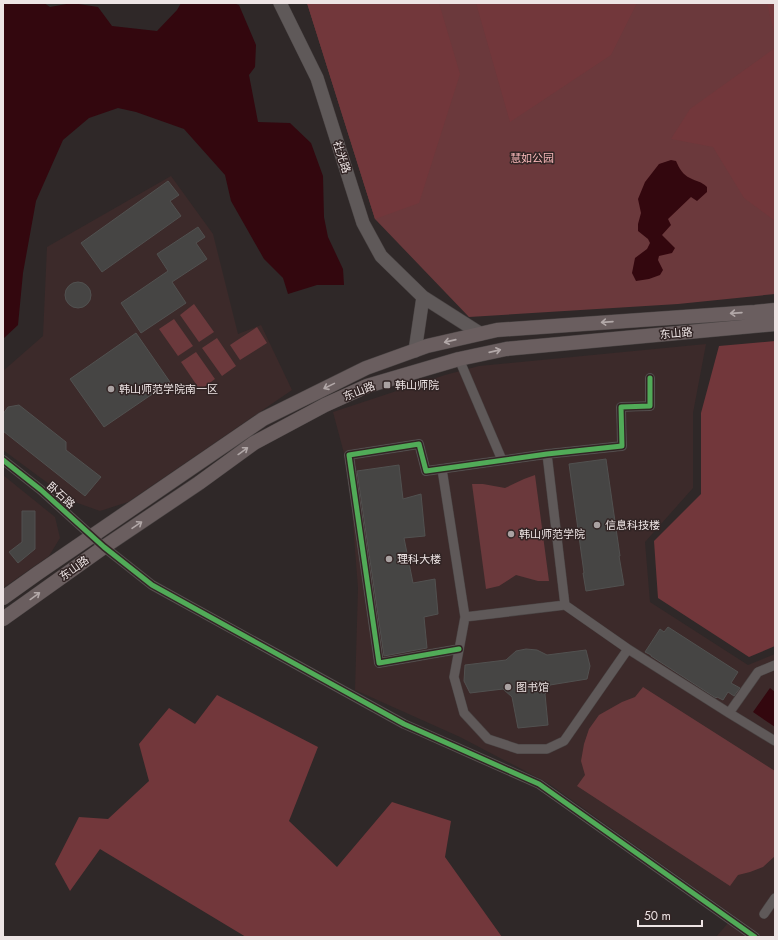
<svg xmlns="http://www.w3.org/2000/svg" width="778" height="940" viewBox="0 0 778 940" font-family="Jost,'Noto Sans SC',sans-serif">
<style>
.built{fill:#3c2a2a}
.green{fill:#6b393c}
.forest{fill:#72373b}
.water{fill:#33070e}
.building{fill:#464544;stroke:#515150}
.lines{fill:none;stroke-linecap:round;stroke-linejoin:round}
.street-casing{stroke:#4a4444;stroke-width:10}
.secondary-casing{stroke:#4a4444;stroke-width:14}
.primary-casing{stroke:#4a4444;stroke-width:15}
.street{stroke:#5f5959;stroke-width:9}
.secondary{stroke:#5f5959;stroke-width:13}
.primary{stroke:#6a5e5f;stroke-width:14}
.cycleway-casing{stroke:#322525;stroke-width:8}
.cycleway{stroke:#51ab58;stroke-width:5}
.oneway{stroke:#b2a8a8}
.poi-dot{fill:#aaa2a2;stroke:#322525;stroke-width:1.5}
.labels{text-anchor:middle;stroke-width:3;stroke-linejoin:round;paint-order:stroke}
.street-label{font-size:11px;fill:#ede4e4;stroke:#322525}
.park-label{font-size:11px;fill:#f9b9ba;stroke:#322525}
.poi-label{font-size:11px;fill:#ede4e4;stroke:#322525;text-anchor:start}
</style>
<rect width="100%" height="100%" fill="#2f2828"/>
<path class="built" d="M171,176L213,234L238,334L261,325L292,390L128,502L100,511L72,501L3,450V371L43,336L47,247Z
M706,344L693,413V488L645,542L650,602L748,665L775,654V937H716L734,916L548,783L460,737L355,690L358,588L349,472L333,412L445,375L479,366Z
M3,475L55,517L60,538L49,556L3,588Z"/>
<path class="green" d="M307,3H775V294L678,304L469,317L375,219Z
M194,304L214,332L199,342L180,315Z
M174,319L193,346L178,356L159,329Z
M257,327L267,343L240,360L230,345Z
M217,338L236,366L222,376L202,348Z
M196,352L215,379L200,390L181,362Z
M535,475L549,581H538L516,575L499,586L486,589L472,484H483L505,488L524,479Z
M643,687L775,771V856L763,867L750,872L738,875L730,886L577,786L585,775L581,761L584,744L589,729L599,715L622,702L635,697Z"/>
<path class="forest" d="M307,3H439L460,74L419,203L375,219Z
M476,3H637L611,55L510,122Z
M767,3H775V36Z
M775,48V221L744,198L713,147L671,139L690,109Z
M775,341V646L749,657L658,598L654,541L701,494V413L719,346Z
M217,695L318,747L289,821L337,867L392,802L451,821L445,857L502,937H246L100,849L70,891L55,864L79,817L108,819L149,781L139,744L169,708L195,724Z"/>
<path class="water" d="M3,3H44L50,7L72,3L98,7L112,26L157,31L177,10L181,3H233L239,5L256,45L255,67L249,75L258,122L290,123L311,143L323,176L324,217L328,237L343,269L344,285H317L288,294L283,278L264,259L231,201L225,175L184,129L136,112L118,108L89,118L63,140L36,201L23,273L18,325L3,339Z
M671,160L676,161C679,168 683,175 690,178C697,182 701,181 707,187V192L697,201L691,197L668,219L671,225L662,235L675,248L672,253L659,256L658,260L663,270L660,275L649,279L636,281L632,273L635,258L647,249L650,243L648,239L638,231V224L641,213L638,199L645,182L659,164Z
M770,688L775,692V727L753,712Z"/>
<path class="building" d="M168,181L179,195L170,201L181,216L102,272L81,243Z
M198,227L205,237L196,243L207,259L172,282L186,303L141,333L121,303L168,271L157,254Z
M65 295a13 13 0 1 1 26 0a13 13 0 1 1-26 0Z
M136,333L170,382L104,427L70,379Z
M19,405L66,442V450L101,477L85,496L3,431V414L8,407Z
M606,459L620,556H619L624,585L586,591L583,573H584L569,464Z
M399,465L403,499L421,494L425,536L404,538L413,583L435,579L438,614L424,617L427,648L384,656L357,471Z
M22,511H35V549L18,563L9,552L22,542Z
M668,627L738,672L731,683L740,688L734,696L728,692L723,700L717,697L716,698L651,656V655L645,652L660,629L664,632Z
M526,649L537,650L547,655L586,650L590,666L587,679L550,685L545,694L548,725L518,728L512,697L503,689L470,693L464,681L465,665L506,660L516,651Z"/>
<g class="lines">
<g class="street-casing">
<path id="street" d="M459,359L502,460
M547,454L565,605
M3,460L41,490L104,547L152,585L404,724L539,784L755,937
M442,469L465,617
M459,649L379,663L349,455L419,444L426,471L547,454L622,446L621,407L650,406V378
M628,649L564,741L547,749H518L488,739L464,713L454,677L465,617L565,605L628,649L729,713L775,741
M729,713L758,672L775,665
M764,914L775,898"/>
</g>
<g class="secondary-casing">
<path id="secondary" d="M280,3L317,78L363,223L381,256L423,297
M415,351L423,297L481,334"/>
</g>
<g class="primary-casing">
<path id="primary" d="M3,598L38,573L263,419L366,368L427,346L497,330L755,312L775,310
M3,619L104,547L199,483L254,443L325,405L367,386L459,359L506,349L775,324"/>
</g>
<use href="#street" class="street"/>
<use href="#secondary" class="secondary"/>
<use href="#primary" class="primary"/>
<g class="cycleway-casing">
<path id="cycleway" d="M3,460L41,490L104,547L152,585L404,724L539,784L755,937
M459,649L379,663L349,455L419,444L426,471L547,454L622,446L621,407L650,406V378"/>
</g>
<use href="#cycleway" class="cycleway"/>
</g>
<defs><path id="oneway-shaft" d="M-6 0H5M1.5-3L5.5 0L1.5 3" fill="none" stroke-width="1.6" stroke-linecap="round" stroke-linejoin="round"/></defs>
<g class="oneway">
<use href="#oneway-shaft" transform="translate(736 313) rotate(176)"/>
<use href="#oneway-shaft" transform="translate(607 322) rotate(176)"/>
<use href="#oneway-shaft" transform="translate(450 341) rotate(167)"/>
<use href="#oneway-shaft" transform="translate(495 351) rotate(-13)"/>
<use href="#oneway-shaft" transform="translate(329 386) rotate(154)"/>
<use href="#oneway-shaft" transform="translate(243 451) rotate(-36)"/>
<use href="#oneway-shaft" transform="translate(137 525) rotate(-34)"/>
<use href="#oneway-shaft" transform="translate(35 596) rotate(-36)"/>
</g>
<g class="poi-dot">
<rect x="383" y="381" width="8" height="8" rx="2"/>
<circle cx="111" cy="389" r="4"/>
<circle cx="597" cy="525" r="4"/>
<circle cx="511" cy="534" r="4"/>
<circle cx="389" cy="559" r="4"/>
<circle cx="508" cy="687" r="4"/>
</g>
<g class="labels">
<g class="street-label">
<text transform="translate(342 157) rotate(72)" y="4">社光路</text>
<text transform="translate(676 333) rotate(-5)" y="4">东山路</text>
<text transform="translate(359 391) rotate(-21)" y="4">东山路</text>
<text transform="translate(61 495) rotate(42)" y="4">卧石路</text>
<text transform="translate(74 568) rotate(-36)" y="4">东山路</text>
</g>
<g class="park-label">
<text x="532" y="162">慧如公园</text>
</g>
<g class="poi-label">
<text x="395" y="389">韩山师院</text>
<text x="119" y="393">韩山师范学院南一区</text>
<text x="605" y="529">信息科技楼</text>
<text x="519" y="538">韩山师范学院</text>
<text x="397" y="563">理科大楼</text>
<text x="516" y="691">图书馆</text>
</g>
</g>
<rect width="778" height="940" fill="none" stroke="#ede4e4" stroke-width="8"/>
<path d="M638 920v6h64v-6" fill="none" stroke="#ede4e4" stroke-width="2"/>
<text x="644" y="920" font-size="12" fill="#ede4e4" stroke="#322525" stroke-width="3" paint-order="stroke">50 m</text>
</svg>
